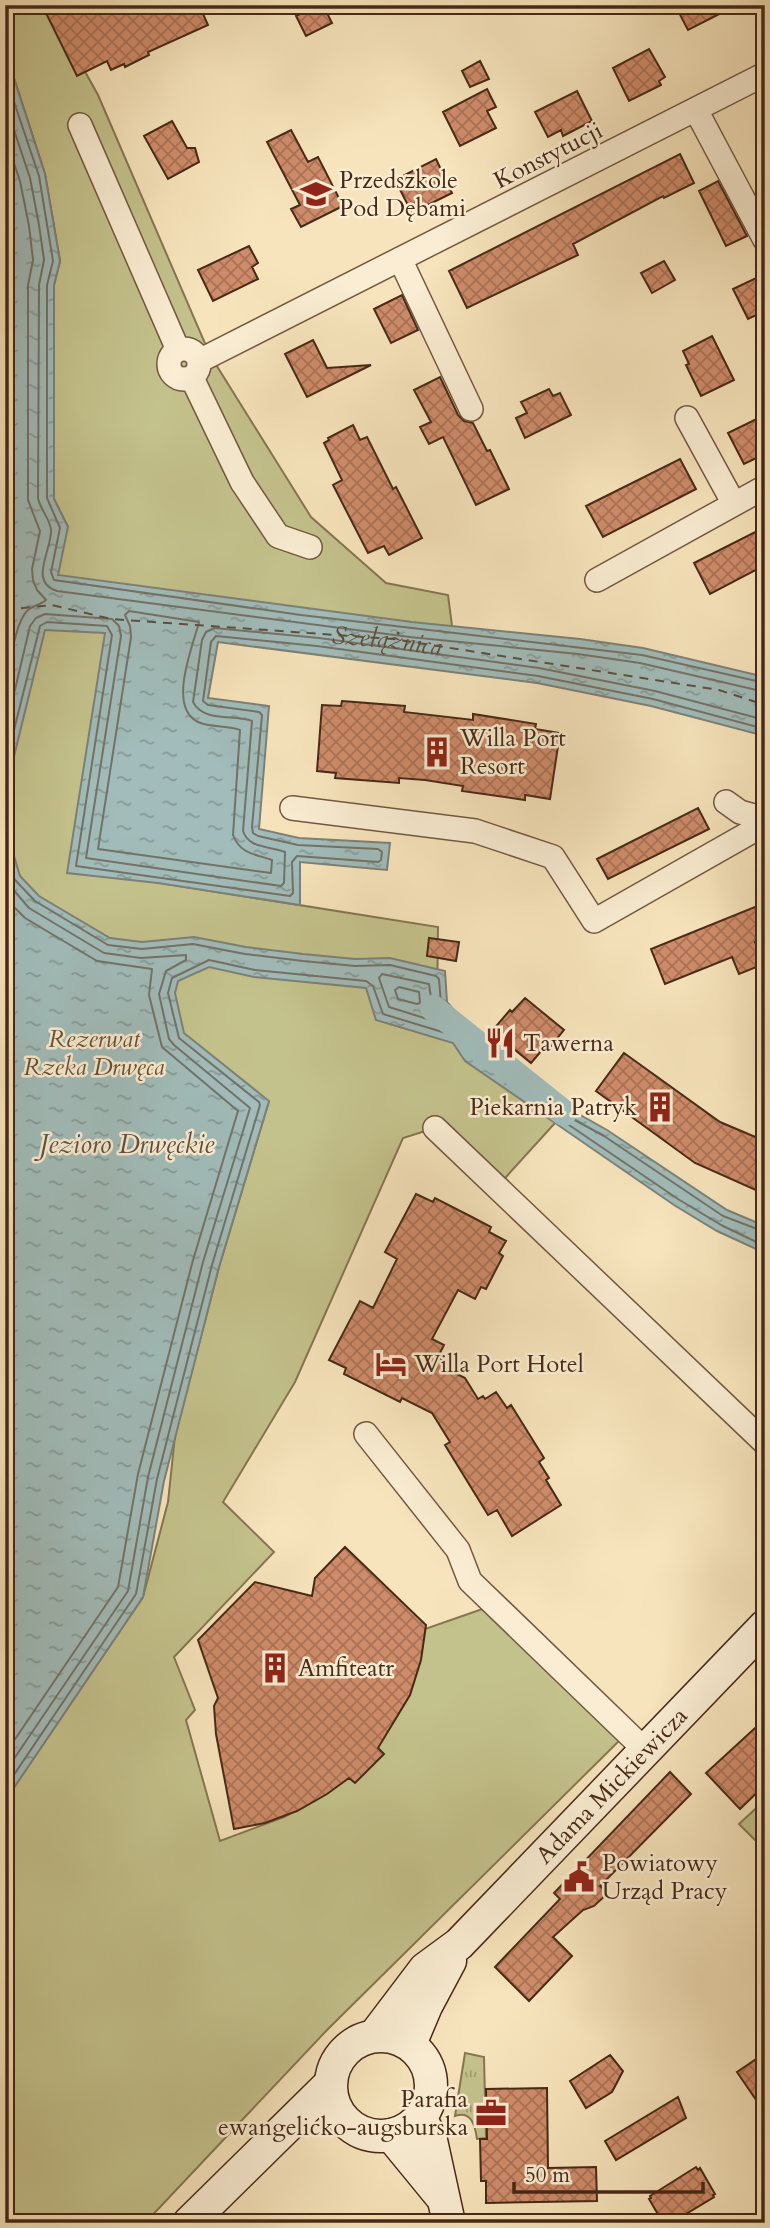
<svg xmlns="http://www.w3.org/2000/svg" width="770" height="2228" viewBox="0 0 770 2228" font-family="Cardo,serif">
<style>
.grass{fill:url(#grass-tufts);stroke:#867651;stroke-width:2}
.park{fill:#c4c28c;stroke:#867651;stroke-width:2}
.water{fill:url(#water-ripples);stroke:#7d8178;stroke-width:2}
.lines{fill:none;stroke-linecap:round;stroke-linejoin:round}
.shore{stroke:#747268;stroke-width:2}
.canal{stroke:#a1bcba;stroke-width:26}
.ferry{stroke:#5e4e3f;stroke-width:2;stroke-dasharray:9 7;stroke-linecap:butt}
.building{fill:url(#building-cross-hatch);stroke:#472916;stroke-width:2}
.street-casing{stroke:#735840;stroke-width:26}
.secondary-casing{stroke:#472916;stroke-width:35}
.street{stroke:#faedd3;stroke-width:23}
.secondary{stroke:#faedd3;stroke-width:32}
.labels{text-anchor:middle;stroke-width:5;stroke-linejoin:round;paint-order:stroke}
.street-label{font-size:24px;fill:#472916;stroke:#faedd3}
.poi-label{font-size:24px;fill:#472916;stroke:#faedd3;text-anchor:start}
.park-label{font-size:24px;font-style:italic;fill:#664f34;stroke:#faedd3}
.water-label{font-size:26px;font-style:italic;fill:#5e4e3f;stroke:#faedd3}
</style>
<defs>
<pattern id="grass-tufts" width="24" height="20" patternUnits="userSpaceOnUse" patternTransform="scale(1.75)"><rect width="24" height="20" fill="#c4c28c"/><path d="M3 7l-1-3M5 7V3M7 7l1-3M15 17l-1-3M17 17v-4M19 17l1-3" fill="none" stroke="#a19e71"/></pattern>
<pattern id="water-ripples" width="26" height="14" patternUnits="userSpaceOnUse" patternTransform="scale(1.75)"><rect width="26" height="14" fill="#a1bcba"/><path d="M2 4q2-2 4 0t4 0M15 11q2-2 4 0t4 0" fill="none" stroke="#859996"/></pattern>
<pattern id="building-cross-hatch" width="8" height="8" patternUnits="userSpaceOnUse" patternTransform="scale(1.75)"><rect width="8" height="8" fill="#cf8c6a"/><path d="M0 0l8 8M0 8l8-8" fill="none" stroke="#aa7256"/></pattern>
</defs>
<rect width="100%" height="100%" fill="#f7e4bc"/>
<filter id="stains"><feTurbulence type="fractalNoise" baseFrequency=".00286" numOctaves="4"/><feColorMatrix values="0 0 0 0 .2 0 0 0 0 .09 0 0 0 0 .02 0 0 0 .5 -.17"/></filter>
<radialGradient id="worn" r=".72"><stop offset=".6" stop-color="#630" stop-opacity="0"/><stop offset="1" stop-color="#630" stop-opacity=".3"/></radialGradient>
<path class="grass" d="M465,2053L484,2057L486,2138L477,2139C475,2125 471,2110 455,2116Z"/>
<path class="park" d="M5,5H48L98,95L210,355L311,517L386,583L448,595L455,649L111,619L122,877L438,927L437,1010L564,1113L497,1187L435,1128L403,1138L295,1382L223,1502L274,1552L174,1657L195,1710L186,1720L220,1841L284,1817L327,1793L422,1630L494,1605L627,1733L327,2030L145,2223H5V1800L143,1597L168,1502L175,1436L219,1267L269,1101L5,1700V463L68,527L54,499V285L60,261L45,174L10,66L5,60Z
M765,1800V1850L739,1824Z"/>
<path class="water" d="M5,60L10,66L45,174L60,261L54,285V499L68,527L58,575L412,622L580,639L643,648L765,677V736L651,706L537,683L218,642L208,698L269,706L259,829L299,838L390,843L387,870L300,862V905L158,883L67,873L105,633L45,630L5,793Z
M5,826L20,876L39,896L110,938L142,942L194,937L246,947L303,954L355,959L390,958L445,971L447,1002L466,1024L459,1035L522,1085L543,1094L607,1130L727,1210L765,1226V1253L717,1231L674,1205L465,1061L453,1043L376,1020L366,988L254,977L209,967L178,981L175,993L184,1033L269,1101L219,1267L164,1481L143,1597L5,1801Z"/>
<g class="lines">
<path class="shore" d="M5,75L39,176L53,261L47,285V498L60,528L51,572L54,580L301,615L642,655L765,683
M5,103L30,178L39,225L44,260L39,285L38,498C40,509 50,519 51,530C52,550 28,582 57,591L410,637L578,654L640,663L765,692
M5,137L20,181L29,226L33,260L28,285V500L40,531L32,569L33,580L37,590L46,600C41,605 33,605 27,611C14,624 10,669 5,687
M129,611L199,622C193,646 167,707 198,722C211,728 228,725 240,730L233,835C240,854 255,854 272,860L271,873L98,849L131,637L130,626L125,615Z
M5,732L30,626L36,618L45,614L112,619L119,626L121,636L86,858L281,886L284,883L285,852C270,846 249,849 243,831L252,721C234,714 204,723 193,702L202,640L206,632L214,628L319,638L539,668L655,691L765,720
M5,766L40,626L47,622L107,626L112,635L76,866L290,896L293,893L292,862L297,856L378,862L381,860L382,852L378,849L298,845L258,836L253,833L252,827L262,715L259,712L208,705L203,701L211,642L216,636L317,646L538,676L653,699L765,729
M5,854L15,880L35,901L108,945L142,949L193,944L245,954L303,961L355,966L390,965L436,976L439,979L441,1004L456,1024L449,1034L383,1014L373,986L366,981L255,970L209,960L172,978L168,993L179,1038L259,1102L260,1105L212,1265L157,1479L136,1594L5,1788
M5,880L29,908L104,953L141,958L186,955V960L166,971L159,994L169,1039L174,1045L250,1108L203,1262L148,1477L128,1591L5,1772
M5,898L25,918L97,961L152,969L149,995L162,1047L238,1111L193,1260L138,1474L118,1587L5,1754
M382,974L429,984L432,1005L438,1016V1020L434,1021L389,1007L379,978Z
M399,987L419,992L420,1003L417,1004L398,999L395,990Z
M765,1232L723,1216L604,1136L573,1119L568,1120L569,1125L678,1199L721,1225L765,1246"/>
<path class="canal" d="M433,1008L564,1113"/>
<path class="ferry" id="s1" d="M5,610L52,605L111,619L393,639L719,690L765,705"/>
</g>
<path class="building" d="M42,5H199L208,25L148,52L149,55L125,67L124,64L111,70L107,61L77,76Z
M317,5H323L332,23L306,36L296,16Z
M675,5H737L688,30Z
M649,49L665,77L659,81L661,85L629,101L613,68Z
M480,61L489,79L470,87L462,71Z
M487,89L496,107L487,111L496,128L460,146L443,112Z
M577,91L592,121L563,136L561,130L548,137L535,112Z
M172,121L187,148H195L199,162L168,179L144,136Z
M291,130L308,162L318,157L343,206L301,227L291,209L300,205L267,142Z
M680,154L694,183L664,198L663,196L573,244L578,255L467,308L449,271Z
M436,159L452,193L412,213L395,180Z
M718,181L747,236L726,246L699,191Z
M249,246L258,263L252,267L258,279L213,301L198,270Z
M664,261L675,280L652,293L641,273Z
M765,274V311L748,319L733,289Z
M402,295L418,330L391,343L374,309Z
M712,336L734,380L701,396L686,365L689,364L683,351Z
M313,340L327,368L371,365L307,397L285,354Z
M440,377L458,415L464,421L473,423L487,451L490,450L509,489L476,505L443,437L429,444L420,427L431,422L414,390Z
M549,389L553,396L560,393L571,415L525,438L516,418L527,413L521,402Z
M765,415V454L744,464L728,433Z
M353,425L360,440L367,437L393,489L396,487L422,538L389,555L384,546L368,553L333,485L342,480L324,443L329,440L328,438Z
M680,459L696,489L603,537L586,506Z
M765,527V565L710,594L694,563Z
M342,701L405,706L404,712L473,720V714L536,724L535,729L560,733L550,799L525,795V800L462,791L463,786L425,780L399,778V783L335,778L336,773L317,771L322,705L341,706Z
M698,808L709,829L608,879L597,859Z
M765,903V938L755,942L764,964L739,974L732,957L665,984L651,949Z
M429,938L459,942L456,961L427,956Z
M525,998L564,1030L551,1046L548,1043L531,1063L492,1031L510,1010L512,1012Z
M624,1053L720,1122L765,1141V1194L695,1163L596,1091Z
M416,1194L433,1202L435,1198L470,1216L491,1227L489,1232L506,1241L499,1253L503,1256L486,1289L481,1287L475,1299L458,1290L432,1339L444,1345L438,1357L445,1362L443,1367L465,1378L478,1399L483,1396L485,1399L496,1392L507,1408L511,1405L544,1458L539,1462L549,1478L546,1480L561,1505L512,1536L497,1510L488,1515L445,1445L450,1442L432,1413L402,1398L400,1402L344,1374L346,1368L329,1360L360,1301L373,1308L397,1259L385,1252Z
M345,1547L426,1625L421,1660L410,1695L378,1748L384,1754L355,1783L349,1778L327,1794L297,1811L265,1823L234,1829L216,1734L214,1706L218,1698L198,1640L255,1582L312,1596L315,1578Z
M765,1719V1785L740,1809L706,1773Z
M670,1772L691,1794L600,1886L608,1893L594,1906L583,1910L553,1937L572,1956L529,2001L495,1967L560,1899L554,1893Z
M765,2053V2113L737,2072Z
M610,2055L623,2071L612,2092L586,2108L570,2081Z
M547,2088L548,2168L596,2167L597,2201L486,2203V2181H481L480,2139H487L486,2089Z
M678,2097L686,2118L616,2160L605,2141Z
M696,2167L698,2170L700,2168L715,2194L713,2195L714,2197L671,2223H663L649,2199L651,2198L650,2196Z"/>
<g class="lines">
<g class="street-casing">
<path id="street" d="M696,110L765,240
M80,125L178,350
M400,259L471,409
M169 364a15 15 0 1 1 30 0a15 15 0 1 1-30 0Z
M199,361L765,74
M192,378L242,482L278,536L310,547
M687,418L734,504
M597,580L765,487
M726,802L740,812L765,819
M292,808L475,831L553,857L594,921L765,824
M435,1128L765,1443
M366,1434L458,1550L470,1581L645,1750"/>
</g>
<g class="secondary-casing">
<g id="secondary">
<path id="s2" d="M375,2035L425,1969L459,1944L765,1626"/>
<circle cx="381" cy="2086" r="50"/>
<path d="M410,2044L426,2006L450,1961"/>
<path d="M420,2118L430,2136L449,2223"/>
<path d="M391,2135L441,2196"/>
<path d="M189,2223L330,2084"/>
</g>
</g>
<use href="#street" class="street"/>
<use href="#secondary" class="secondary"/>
</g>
<defs>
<g id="school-bare" transform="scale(2.415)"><path d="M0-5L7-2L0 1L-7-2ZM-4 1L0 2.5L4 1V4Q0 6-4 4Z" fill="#8f2418" stroke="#faedd3" stroke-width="2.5" paint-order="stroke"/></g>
<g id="building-bare" transform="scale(2.415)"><path d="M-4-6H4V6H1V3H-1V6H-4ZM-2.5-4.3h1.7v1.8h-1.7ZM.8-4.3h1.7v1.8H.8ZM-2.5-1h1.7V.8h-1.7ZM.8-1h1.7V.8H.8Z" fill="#8f2418" stroke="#faedd3" stroke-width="2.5" paint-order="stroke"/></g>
<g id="restaurant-bare" transform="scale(2.415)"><path d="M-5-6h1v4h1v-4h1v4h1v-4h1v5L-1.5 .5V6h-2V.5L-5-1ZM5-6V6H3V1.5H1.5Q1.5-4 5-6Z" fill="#8f2418" stroke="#faedd3" stroke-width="2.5" paint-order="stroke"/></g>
<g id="hotel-bare" transform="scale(2.415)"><path d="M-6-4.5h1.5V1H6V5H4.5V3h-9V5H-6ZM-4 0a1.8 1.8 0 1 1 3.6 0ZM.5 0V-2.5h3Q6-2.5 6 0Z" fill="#8f2418" stroke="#faedd3" stroke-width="2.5" paint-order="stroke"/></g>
<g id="civic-bare" transform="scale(2.415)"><path d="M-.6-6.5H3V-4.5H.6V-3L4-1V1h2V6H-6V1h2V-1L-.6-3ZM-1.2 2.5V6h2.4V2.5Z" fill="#8f2418" stroke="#faedd3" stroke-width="2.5" paint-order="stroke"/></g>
<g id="office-bare" transform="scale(2.415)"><path d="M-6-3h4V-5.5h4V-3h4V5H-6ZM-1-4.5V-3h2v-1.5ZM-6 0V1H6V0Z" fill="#8f2418" stroke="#faedd3" stroke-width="2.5" paint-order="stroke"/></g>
</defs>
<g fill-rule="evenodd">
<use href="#school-bare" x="316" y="194"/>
<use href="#building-bare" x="437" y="752"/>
<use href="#restaurant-bare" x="500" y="1043"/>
<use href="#building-bare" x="660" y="1107"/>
<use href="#hotel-bare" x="391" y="1364"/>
<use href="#building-bare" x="275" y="1668"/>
<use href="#civic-bare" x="579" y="1877"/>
<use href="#office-bare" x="491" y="2113"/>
</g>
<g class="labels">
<g class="street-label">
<text transform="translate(548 155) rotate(-27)" y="8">Konstytucji</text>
<text dy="8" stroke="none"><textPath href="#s2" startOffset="345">Adama Mickiewicza</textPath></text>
</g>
<g class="poi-label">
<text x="339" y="188">Przedszkole<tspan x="339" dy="28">Pod Dębami</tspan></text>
<text x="460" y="746">Willa Port<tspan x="460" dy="28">Resort</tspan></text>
<text x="523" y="1051">Tawerna</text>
<text x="637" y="1115" text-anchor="end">Piekarnia Patryk</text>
<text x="414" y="1372">Willa Port Hotel</text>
<text x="298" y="1676">Amfiteatr</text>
<text x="602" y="1871">Powiatowy<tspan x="602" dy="28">Urząd Pracy</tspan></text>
<text x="468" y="2107" text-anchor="end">Parafia<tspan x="468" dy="28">ewangelicko-augsburska</tspan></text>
</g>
<g class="park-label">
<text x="94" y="1047">Rezerwat<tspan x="94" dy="28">Rzeka Drwęca</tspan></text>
</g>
<g class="water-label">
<text dy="9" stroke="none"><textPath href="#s1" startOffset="385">Szelążnica</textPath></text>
<text x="127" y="1153">Jezioro Drwęckie</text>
</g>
</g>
<rect width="770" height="2228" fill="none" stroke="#f7e4bc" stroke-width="28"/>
<rect x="7" y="7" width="756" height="2214" fill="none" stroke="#472916" stroke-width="3.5"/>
<rect x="14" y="14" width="742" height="2200" fill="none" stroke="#472916" stroke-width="2"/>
<path d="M514 2182v10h189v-10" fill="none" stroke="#472916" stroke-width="3.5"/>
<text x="525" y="2182" font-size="21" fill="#472916" stroke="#faedd3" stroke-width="5" paint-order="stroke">50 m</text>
<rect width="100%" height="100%" filter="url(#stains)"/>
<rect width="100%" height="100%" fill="url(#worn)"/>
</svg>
